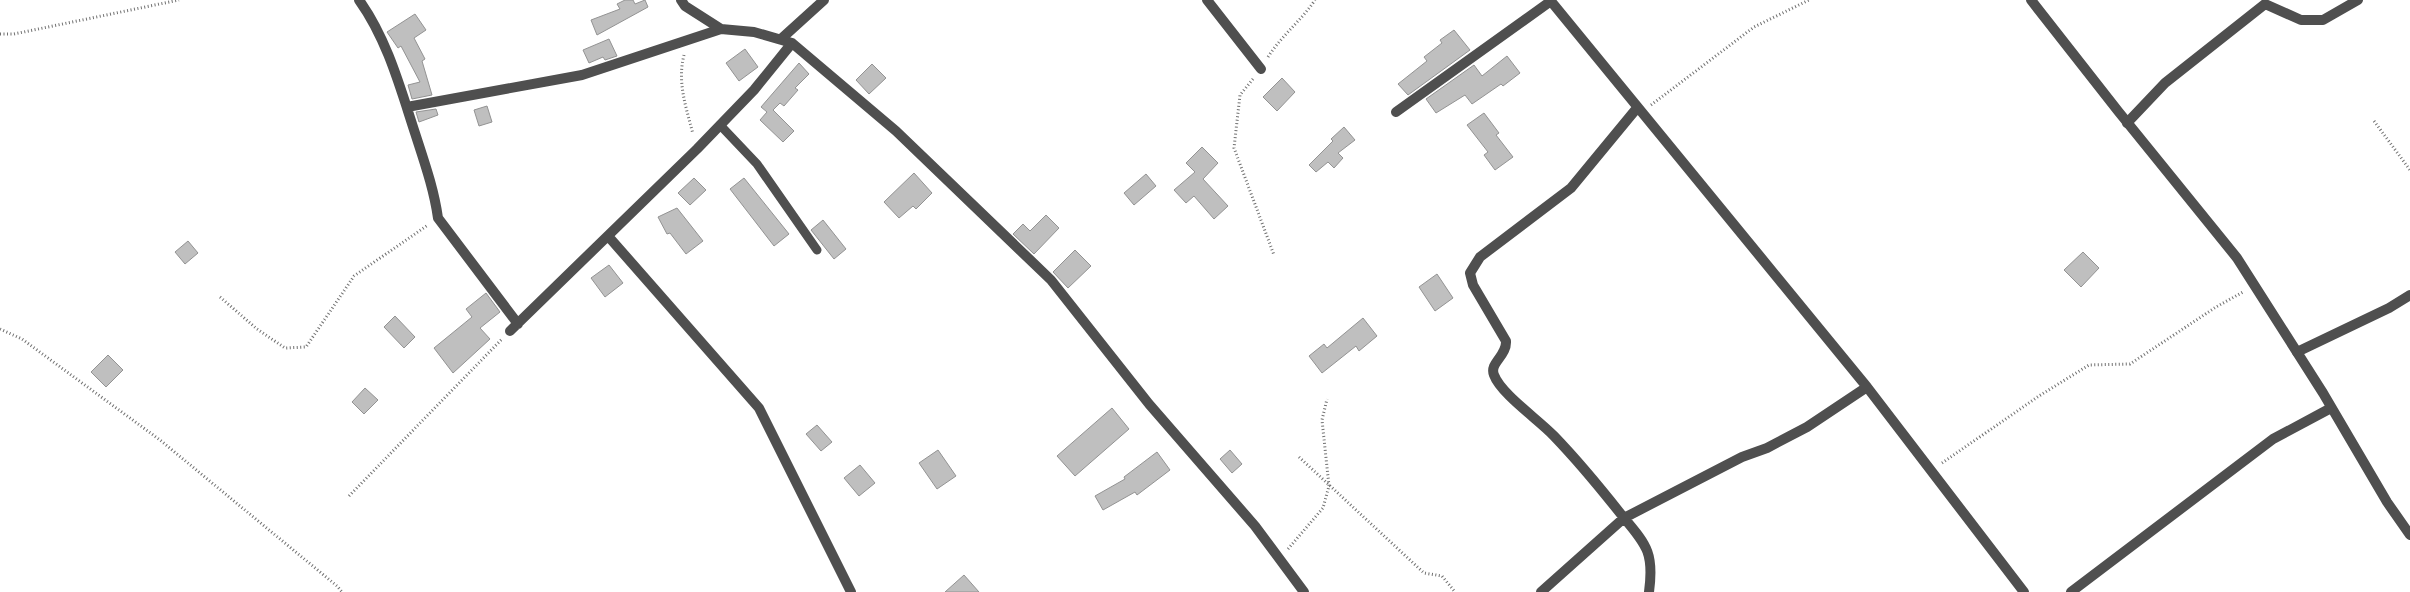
<svg xmlns="http://www.w3.org/2000/svg" width="2410" height="592" viewBox="0 0 2410 592" font-family="Helvetica,sans-serif">
<style>
.building{fill:#bfbfbf;stroke:#939393}
.lines{fill:none;stroke-linecap:round;stroke-linejoin:round}
.path{stroke:#717171;stroke-width:3;stroke-dasharray:1 2.5;stroke-linecap:butt}
.service{stroke:#4f4f4f;stroke-width:9}
.minor{stroke:#4f4f4f;stroke-width:10}
.tertiary{stroke:#4f4f4f;stroke-width:10}
</style>
<rect width="100%" height="100%" fill="#fff"/>
<path class="building" d="M625,0H633L635,4L645,0L648,7L597,35L591,20L620,9L617,4Z
M415,14L426,30L414,38L425,59L422,61L432,95L412,99L408,85L420,82L401,46L398,48L387,32Z
M1454,30L1470,50L1408,95L1398,84L1427,61L1424,57L1442,43L1440,40Z
M609,39L617,56L605,60L603,57L589,63L583,50Z
M745,49L758,67L739,81L726,63Z
M1507,56L1520,73L1503,86L1501,84L1472,104L1465,95L1436,113L1426,99L1474,65L1482,76Z
M799,63L809,74L795,88L798,90L784,106L780,103L773,110L794,131L783,142L760,120L767,112L761,107Z
M872,64L886,78L869,94L856,80Z
M1282,78L1295,92L1277,111L1263,97Z
M487,106L492,122L479,126L474,110Z
M436,109L438,115L419,122L416,112Z
M1484,113L1499,133L1496,135L1513,157L1495,170L1484,155L1488,152L1467,125Z
M1344,127L1355,140L1338,153L1343,158L1334,168L1328,162L1316,172L1309,165L1333,141L1331,139Z
M1202,147L1218,163L1203,179L1228,206L1214,219L1194,196L1186,203L1174,190L1195,172L1186,163Z
M914,173L932,193L916,209L913,206L899,218L884,202Z
M1146,174L1156,186L1134,205L1124,193Z
M694,178L706,190L690,205L678,193Z
M744,178L789,234L774,246L730,189Z
M677,208L703,241L686,254L670,233L667,234L658,217Z
M1046,215L1059,228L1034,254L1013,234L1023,224L1030,231Z
M823,220L846,249L834,259L811,230Z
M188,241L198,253L185,264L175,252Z
M1075,250L1091,266L1068,288L1053,272Z
M2083,252L2099,268L2081,287L2064,270Z
M609,265L623,283L605,297L591,278Z
M1437,274L1453,298L1435,311L1419,287Z
M486,293L500,312L480,328L490,339L453,373L434,348L472,317L466,309Z
M395,316L415,337L404,348L384,327Z
M1363,318L1377,336L1359,351L1356,346L1322,373L1309,356L1324,344L1327,348Z
M108,355L123,370L106,387L91,372Z
M365,388L378,400L364,414L352,402Z
M1112,408L1129,429L1075,476L1057,456Z
M817,425L832,442L821,451L806,434Z
M938,450L956,476L937,489L919,463Z
M1230,450L1242,464L1232,473L1220,459Z
M1157,452L1170,470L1137,495L1135,492L1103,510L1095,496L1125,479L1124,477Z
M860,465L875,483L859,496L844,478Z
M964,575L979,592H945Z"/>
<g class="lines">
<path class="path" d="M0,34H14L179,0
M684,55C677,82 686,107 693,134
M1268,57C1282,35 1301,21 1315,0
M1253,79L1240,95L1234,148L1274,255
M1651,105L1754,27L1809,0
M2374,121L2410,170
M220,297L257,329L285,348L306,347L354,276L428,225
M0,329L22,339L160,440L337,586L342,592
M1299,457L1424,573L1442,576L1455,592
M1942,463L2039,396L2089,365L2130,364L2216,307L2243,292
M349,496L502,339
M1288,549L1323,508L1329,486L1322,420L1327,399"/>
<path class="service" d="M720,125L757,164L817,250"/>
<path class="minor" d="M359,0C387,39 400,87 415,133C424,161 434,189 438,218L518,324
M681,0L685,6L721,29L754,32L792,43
M1207,0L1261,69
M1550,0L1867,387L2024,592
M781,39L824,0
M407,107L582,75L721,29
M1637,108L1571,188L1480,257L1470,273L1473,285L1506,341C1507,356 1489,363 1494,375C1501,394 1539,420 1554,436C1579,462 1602,490 1624,518L1742,457L1767,448L1807,427L1867,387
M1396,112L1551,1
M2127,123L2165,83L2265,4L2301,20H2323L2358,0
M608,236L759,408L851,592
M510,331L697,149L754,90L792,43L896,131L1051,280L1149,404L1255,526L1304,592
M2297,352L2389,308L2410,295
M1541,592L1624,518C1648,546 1654,555 1649,592
M2071,592L2273,439L2331,408"/>
<path class="tertiary" d="M2031,0L2118,111L2237,258L2323,393L2387,502L2410,535"/>
</g>
</svg>
